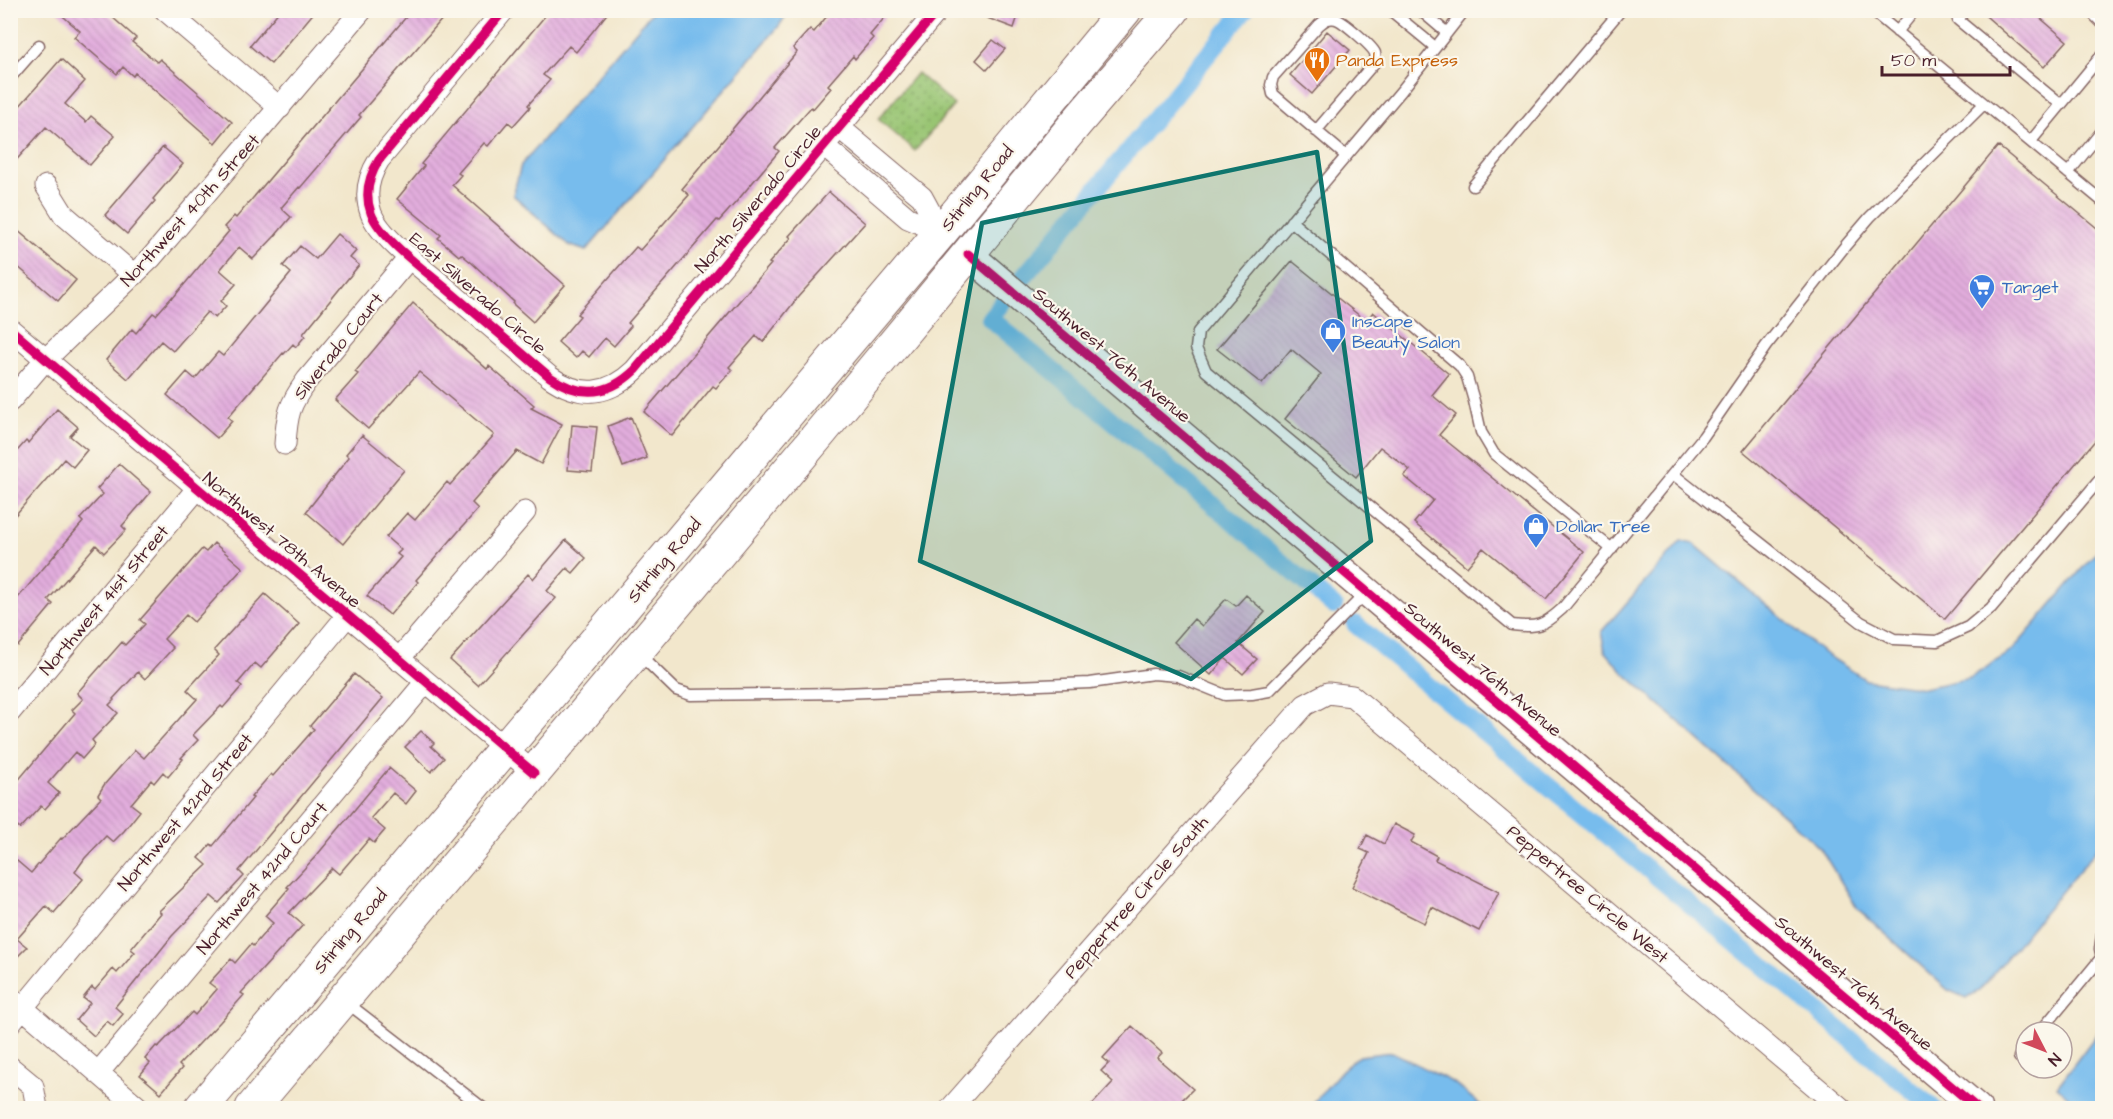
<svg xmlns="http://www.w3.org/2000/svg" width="2113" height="1119" viewBox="0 0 2113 1119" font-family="'Architects Daughter',sans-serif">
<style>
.green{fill:url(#green-dots);stroke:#70724e;stroke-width:1.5}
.water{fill:#77bced;stroke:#606e8c;stroke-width:1.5}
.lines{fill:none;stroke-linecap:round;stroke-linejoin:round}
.canal{stroke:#77bced;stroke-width:18}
.building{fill:url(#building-back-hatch)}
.lane-casing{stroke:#856563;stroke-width:13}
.street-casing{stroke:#856563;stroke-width:23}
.secondary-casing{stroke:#856563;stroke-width:31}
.primary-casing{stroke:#856563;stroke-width:35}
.lane{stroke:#fff;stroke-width:10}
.street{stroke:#fff;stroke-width:21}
.secondary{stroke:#fff;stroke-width:28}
.primary{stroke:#fff;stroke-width:33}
.cycleway-casing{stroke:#fbf7ec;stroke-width:13}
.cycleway{stroke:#d6006c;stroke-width:9}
.marked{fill:#0f766e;fill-opacity:0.2;stroke:#0f766e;stroke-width:4.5;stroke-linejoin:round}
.labels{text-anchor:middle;stroke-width:4.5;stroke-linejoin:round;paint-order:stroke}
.food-label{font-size:18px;fill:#c56008;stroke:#fbf7ec;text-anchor:start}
.street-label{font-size:18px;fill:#4a1f2b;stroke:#fbf7ec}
.shop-label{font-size:18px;fill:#366cbe;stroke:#fbf7ec;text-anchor:start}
</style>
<defs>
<pattern id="green-dots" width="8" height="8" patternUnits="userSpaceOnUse" patternTransform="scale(1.5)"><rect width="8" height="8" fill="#97c471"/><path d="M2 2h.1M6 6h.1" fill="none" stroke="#7d9f5d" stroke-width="1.8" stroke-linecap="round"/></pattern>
<pattern id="building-back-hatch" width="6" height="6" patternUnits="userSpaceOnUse" patternTransform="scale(1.5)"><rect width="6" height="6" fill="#e2addd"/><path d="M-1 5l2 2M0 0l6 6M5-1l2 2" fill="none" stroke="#c394be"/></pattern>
</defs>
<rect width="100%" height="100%" fill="#fbf7ec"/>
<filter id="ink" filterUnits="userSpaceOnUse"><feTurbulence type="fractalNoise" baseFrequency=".0167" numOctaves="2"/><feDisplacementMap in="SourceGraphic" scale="12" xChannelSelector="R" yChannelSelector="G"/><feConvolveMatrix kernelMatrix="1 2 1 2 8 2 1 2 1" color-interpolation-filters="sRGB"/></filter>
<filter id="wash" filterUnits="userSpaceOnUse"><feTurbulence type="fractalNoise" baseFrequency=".008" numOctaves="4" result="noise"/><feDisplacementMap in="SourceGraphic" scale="24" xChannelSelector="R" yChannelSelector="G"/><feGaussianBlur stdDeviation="1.35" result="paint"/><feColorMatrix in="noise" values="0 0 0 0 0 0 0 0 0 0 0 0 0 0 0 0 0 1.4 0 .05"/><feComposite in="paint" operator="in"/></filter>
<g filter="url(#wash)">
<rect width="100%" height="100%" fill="#f2e7cc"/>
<path class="green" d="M917,73L954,105L915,151L878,119Z"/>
<path class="water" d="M653,11H789L779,26L586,251L569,245L513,195L521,165Z
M1681,541L1694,544L1821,651L1866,680L1924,688L1970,678L2012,651L2102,545V843L1979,991L1966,998L1948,990L1858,909L1820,848L1624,673L1605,651L1601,632Z
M2102,1027V1108H2082L2057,1087Z
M1392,1052L1454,1083L1484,1108H1309L1342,1070L1359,1056Z"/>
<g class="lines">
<path class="canal" d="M1021,280L1245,10
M1002,303L990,318L1334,606
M1355,624L1933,1108"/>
</g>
<g id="blocks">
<path class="building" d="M56,10H104L136,38L132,42L157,62L160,59L232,122L215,143L135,73L133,76L123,67L117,74L74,37L80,31Z
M280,10H316L271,64L250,46Z
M412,10H450L359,115L361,117L300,188L299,187L281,208L291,217L275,236L253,259L239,247L220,270L236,284L221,301L226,306L215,318L207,312L173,351L161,341L128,379L106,360L132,329L136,333L153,313L156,315L172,297L173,298L229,231L224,227L234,216L236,218Z
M550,10H610L576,52L569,46L543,75L550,80L528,105L530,107L513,126L508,122L488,146L484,143L458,173L461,175L452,185L565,285L533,322L513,304L514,302L472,263L461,254L459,256L438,238L441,235L397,199L424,166L421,164Z
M832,10H891L870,35L873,38L855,59L853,56L828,85L831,88L813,109L811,107L775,148L779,151L737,201L719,221L717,220L628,323L631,326L614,346L605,338L589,357L582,351L576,358L558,342L580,316L577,314L636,247L640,250L689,195L682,189L797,52L793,48L810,29L814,32Z
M971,10H1020L1014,28L971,12Z
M1979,10H2031L2067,41L2044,67Z
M1327,31L1350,50L1312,94L1290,75Z
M993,40L1005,49L987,70L976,60Z
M61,59L85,81L65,104L86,122L91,116L115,136L90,165L46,127L10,167V117Z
M1998,146L2103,233V431L1945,619L1743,451Z
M163,147L183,164L153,199L155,201L127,234L105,215Z
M829,192L865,223L798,297L763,342L756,336L729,367L732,370L716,388L713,386L672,436L644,412L771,264L769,263L791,238L789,236Z
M10,224L76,280L58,301L10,260Z
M337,234L356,251L350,258L359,265L303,334L305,336L296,347L293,344L284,354L283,353L228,417L232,421L217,438L167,395L187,372L195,379L218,352L223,356L291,273L283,266L300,246L316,259Z
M1292,261L1366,321L1373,312L1449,374L1432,395L1456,415L1439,435L1584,552L1546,599L1483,548L1467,567L1414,523L1433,500L1404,476L1410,470L1380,447L1356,477L1285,419L1321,374L1291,349L1262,384L1217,349Z
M413,303L487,369L489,366L534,405L531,408L562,424L541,464L517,451L472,503L478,509L416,580L418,582L390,615L367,596L401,557L397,554L401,550L386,537L407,513L415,520L447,482L450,485L494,435L419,372L368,429L335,400L358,374L355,372Z
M57,409L78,427L70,436L87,450L73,467L64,459L10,521V459L26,441L28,443Z
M631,417L647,458L623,467L608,426Z
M572,425L597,427L592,472L568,470Z
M362,435L404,470L343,544L306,512L349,457L346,454Z
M119,464L151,492L122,526L126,530L104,553L96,545L48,600L53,604L18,646L10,638V607L83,522L80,519L103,494L97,489Z
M566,540L586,558L573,573L567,568L547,591L556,598L478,685L450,660L528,574L533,579Z
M214,543L243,568L194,622L186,615L164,639L173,648L145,679L138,672L113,699L114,700L109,705L118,713L92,740L95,744L82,759L75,752L48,783L59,793L45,809L41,806L20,829L10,820V790L75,713L72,710L83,699L77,693L122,642L125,645L145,624L140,620L202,549L206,552Z
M265,594L299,624L261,668L255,663L238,683L242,686L223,708L221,706L193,735L198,740L181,758L183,759L168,777L163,772L154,783L151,780L131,804L140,811L124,831L113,842L106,836L85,858L75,872L83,879L54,913L46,906L17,939L27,947L10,964V855L31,873L61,838L62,839L101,798L98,795L104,785L135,750L144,758L197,699L187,690L219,655L214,650Z
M1246,595L1265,612L1238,643L1257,659L1243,674L1225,658L1211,675L1174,642L1194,619L1202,626L1226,599L1236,606Z
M354,674L383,698L239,871L244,876L219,903L211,896L172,936L115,1007L123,1014L113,1026L107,1021L94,1036L76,1020L90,1003L83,998L92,987L95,990L113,969L117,973L135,952L131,949L161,913L159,911L207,865L199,858L211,844L213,846L253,798L251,797L271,774L273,776L314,729L310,726Z
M421,731L434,743L431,746L444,758L431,772L405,747Z
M389,768L416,791L406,804L393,793L371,818L385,830L374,843L369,839L339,874L332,868L289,913L303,925L241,993L244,995L220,1022L179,1065L182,1068L161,1093L140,1075L150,1063L145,1059L156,1046L158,1047L192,1012L195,1015L217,989L209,983L231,959L235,963L251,944L253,946L273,923L265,916L289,888L287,887L317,855Z
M1394,824L1415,835L1411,842L1437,856L1435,860L1499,892L1479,931L1432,907L1424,923L1352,887L1369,853L1360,849L1367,835L1384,844Z
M1132,1026L1162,1053L1157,1058L1193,1089L1182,1100L1192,1108H1089L1113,1082L1101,1071L1109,1063L1103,1058Z"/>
</g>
</g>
<g filter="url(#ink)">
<use href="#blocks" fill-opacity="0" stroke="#856563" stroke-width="1.5"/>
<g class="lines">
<g class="lane-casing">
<path id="lane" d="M1390,10L1435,47
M1420,10L1447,33
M1465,10L1402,90L1198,332L1196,348L1206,371L1512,625C1537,628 1543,626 1562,609L1703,437L1766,346L1846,245L1870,217L1984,104
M1871,10L2102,201
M1965,10L1958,20L2060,104
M2089,10L2102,23
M1897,32L1915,10
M10,78L39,45
M1316,131L1375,62C1375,59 1376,56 1375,53C1372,46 1343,21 1336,19C1328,17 1324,21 1319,25L1273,77L1271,85L1273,94L1346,156
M2031,141L2102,55
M2068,173L2102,131
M1473,186L1621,10
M1291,221L1460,366L1467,377L1474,401L1481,432L1494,454L1612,549
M1673,474L1861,622L1894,639L1937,641L1968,627L1991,608L2102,477
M639,654L676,690L691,695L843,693L1090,683L1153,674L1178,676L1225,695L1252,694L1269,691L1366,593
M2102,935L2100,949L2102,958
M346,1002L483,1108
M2040,1032L2102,957
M2019,1057L2026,1048"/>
</g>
<g class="street-casing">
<path id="street" d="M165,10L280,108
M504,10L379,160C369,176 364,194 371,213C380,238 427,272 448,290C482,319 516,348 550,377C580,398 608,396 635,370L938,10
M840,128L922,197L941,232
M824,146L908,218L941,232
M46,186L64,215L134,275
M10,329L534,773
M10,401L45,360L151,258L362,10
M285,444C287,414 289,405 307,380L410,257
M398,660L525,512
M10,712L197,489
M10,997L139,1108
M10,1023L347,616
M10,1067L33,1086L37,1108
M98,1073L425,683
M951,1108L1305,705L1328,693L1352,696L1841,1108"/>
</g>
<g class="secondary-casing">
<path id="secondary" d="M968,254L1977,1108"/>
</g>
<g class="primary-casing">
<path id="primary" d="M201,1108L941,232L1125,10
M252,1108L821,432L1077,122L1173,10"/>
</g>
<use href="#lane" class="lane"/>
<use href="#street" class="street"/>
<use href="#secondary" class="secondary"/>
<use href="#primary" class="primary"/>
<g class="cycleway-casing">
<path id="cycleway" d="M504,10L379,160C369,176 364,194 371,213C380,238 427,272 448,290C482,319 516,348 550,377C580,398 608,396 635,370L938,10
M968,254L1977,1108
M10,329L534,773"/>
</g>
<use href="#cycleway" class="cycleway"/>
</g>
</g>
<path class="marked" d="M1317,152L1371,541L1191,679L920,561L982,223Z"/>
<defs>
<g id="restaurant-pin" transform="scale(1.35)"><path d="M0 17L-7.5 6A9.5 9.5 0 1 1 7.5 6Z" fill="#e8710a" stroke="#fbf7ec"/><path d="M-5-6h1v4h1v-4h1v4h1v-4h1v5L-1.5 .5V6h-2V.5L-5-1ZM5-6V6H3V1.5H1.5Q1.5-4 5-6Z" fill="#fff"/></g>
<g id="supermarket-pin" transform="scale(1.35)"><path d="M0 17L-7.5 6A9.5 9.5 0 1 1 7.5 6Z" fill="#3f7fe0" stroke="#fbf7ec"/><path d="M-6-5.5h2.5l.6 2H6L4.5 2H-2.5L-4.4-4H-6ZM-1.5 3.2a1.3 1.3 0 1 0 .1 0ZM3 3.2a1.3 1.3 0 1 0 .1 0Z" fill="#fff"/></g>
<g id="shop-pin" transform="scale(1.35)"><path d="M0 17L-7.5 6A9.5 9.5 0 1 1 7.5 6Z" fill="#3f7fe0" stroke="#fbf7ec"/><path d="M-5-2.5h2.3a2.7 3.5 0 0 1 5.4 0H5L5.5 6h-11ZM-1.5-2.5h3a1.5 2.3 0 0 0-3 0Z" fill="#fff"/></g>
</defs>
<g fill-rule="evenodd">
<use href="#restaurant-pin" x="1317" y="60"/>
<use href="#supermarket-pin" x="1982" y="287"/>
<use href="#shop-pin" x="1333" y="331"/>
<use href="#shop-pin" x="1536" y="526"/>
</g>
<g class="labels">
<g class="food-label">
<text x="1336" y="66">Panda Express</text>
</g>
<g class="street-label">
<text transform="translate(977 188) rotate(-51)" y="6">Stirling Road</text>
<text transform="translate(758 199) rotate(-50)" y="6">North Silverado Circle</text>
<text transform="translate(190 210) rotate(-48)" y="6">Northwest 40th Street</text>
<text transform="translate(478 293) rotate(41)" y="6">East Silverado Circle</text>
<text transform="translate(338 346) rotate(-51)" y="6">Silverado Court</text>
<text transform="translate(1112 355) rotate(40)" y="6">Southwest 76th Avenue</text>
<text transform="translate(282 540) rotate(40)" y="6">Northwest 78th Avenue</text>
<text transform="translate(664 560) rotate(-50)" y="6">Stirling Road</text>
<text transform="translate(104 600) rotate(-50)" y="6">Northwest 41st Street</text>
<text transform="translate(1483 669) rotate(40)" y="6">Southwest 76th Avenue</text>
<text transform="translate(185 812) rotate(-50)" y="6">Northwest 42nd Street</text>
<text transform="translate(262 878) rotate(-50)" y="6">Northwest 42nd Court</text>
<text transform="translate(1588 894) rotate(40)" y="6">Peppertree Circle West</text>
<text transform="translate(1136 897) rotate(-49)" y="6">Peppertree Circle South</text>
<text transform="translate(350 931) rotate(-50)" y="6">Stirling Road</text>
<text transform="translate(1854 983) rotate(40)" y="6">Southwest 76th Avenue</text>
</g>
<g class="shop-label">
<text x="2002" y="293">Target</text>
<text x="1352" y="327">Inscape<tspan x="1352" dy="21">Beauty Salon</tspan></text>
<text x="1556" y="532">Dollar Tree</text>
</g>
</g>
<rect width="2113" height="1119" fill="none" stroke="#fbf7ec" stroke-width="36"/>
<g transform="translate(2044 1050) rotate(132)"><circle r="28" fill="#fbf7ec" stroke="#b4a19f" stroke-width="1.5"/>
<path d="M0-4.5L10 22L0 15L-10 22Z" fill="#d1495b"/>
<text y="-9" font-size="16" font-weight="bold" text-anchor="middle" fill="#4a1f2b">N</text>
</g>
<path d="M1882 66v9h128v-9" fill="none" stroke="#4a1f2b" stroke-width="3"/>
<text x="1891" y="66" font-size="18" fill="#4a1f2b" stroke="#fbf7ec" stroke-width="4.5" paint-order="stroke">50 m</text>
</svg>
